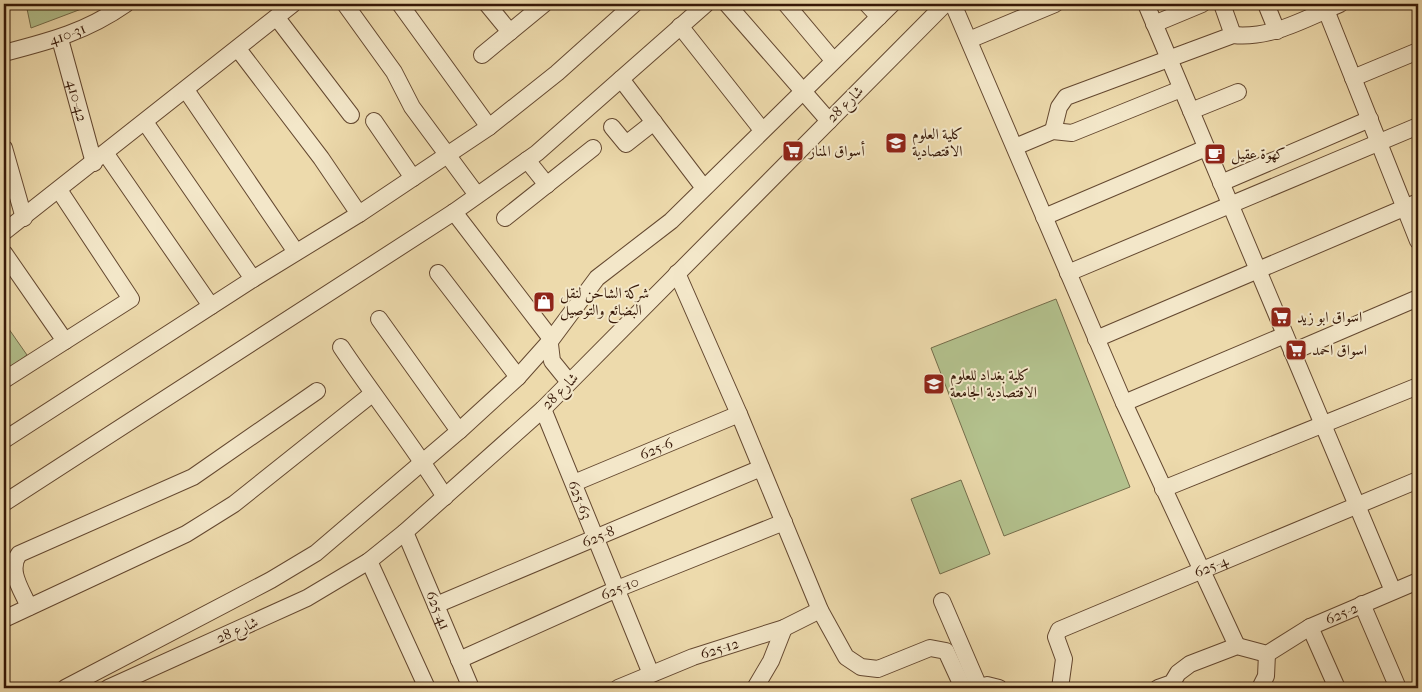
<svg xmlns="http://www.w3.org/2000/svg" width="1422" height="692" viewBox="0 0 1422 692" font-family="'IM FELL French Canon',Amiri,serif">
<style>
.green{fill:#b3c18d;stroke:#746c4a}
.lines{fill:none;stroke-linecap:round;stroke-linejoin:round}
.minor-casing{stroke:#644830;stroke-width:18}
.minor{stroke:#f3e7c9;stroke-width:16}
.labels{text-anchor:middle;stroke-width:4;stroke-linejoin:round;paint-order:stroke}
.street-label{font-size:15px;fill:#361807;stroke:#f3e7c9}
.poi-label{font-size:15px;fill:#361807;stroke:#f3e7c9;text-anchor:start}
</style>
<rect width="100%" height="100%" fill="#eddaac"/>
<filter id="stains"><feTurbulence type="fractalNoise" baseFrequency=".004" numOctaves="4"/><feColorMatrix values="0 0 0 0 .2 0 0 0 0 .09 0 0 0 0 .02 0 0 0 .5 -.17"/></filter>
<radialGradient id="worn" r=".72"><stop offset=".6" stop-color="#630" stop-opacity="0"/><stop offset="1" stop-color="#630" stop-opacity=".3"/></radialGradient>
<path class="green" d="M26,4H91L92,5L31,28Z
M1056,299L1130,487L1004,536L931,348Z
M4,322L27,355L4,372Z
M961,480L990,554L940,574L911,499Z"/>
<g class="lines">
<g class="minor-casing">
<g id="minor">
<path d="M345,4L394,72L412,107L477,195"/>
<path d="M400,4L489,127"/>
<path d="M487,4L510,32"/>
<path d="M727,4L829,121"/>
<path d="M786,4L833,60"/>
<path d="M867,4L879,17"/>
<path d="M953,4L1124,403L1237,646"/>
<path d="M1146,4L1393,591"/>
<path d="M1222,4L1233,35"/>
<path d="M1266,4L1277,31"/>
<path d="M1326,10L1418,241"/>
<path d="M277,18L351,115"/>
<path d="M1154,24L1202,4"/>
<path d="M680,26L762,130"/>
<path id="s1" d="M60,39L94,163"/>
<path d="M969,40L1055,4"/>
<path d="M238,49L321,158L359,214"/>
<path id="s2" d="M4,53C50,41 86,32 126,4"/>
<path d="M482,55L544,4"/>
<path d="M1353,78L1418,51"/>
<path d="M621,79L704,188"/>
<path d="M186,90L296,252"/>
<path d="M1191,111L1238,92"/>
<path d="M374,121L413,178"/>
<path d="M145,122L253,279"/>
<path d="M612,127L626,144L654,122"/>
<path d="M1053,131L1059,107L1066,97L1233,35C1271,39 1305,19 1340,4"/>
<path d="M1015,147L1053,131L1072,133L1181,89"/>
<path d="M4,148L24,218"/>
<path d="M106,154L211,306"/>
<path d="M527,160L547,185"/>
<path d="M1221,183L1370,119"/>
<path d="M454,212L549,336L552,361L569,382"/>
<path d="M1044,217L1206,148"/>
<path d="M505,218L593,148"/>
<path d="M4,232L293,4"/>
<path d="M4,253L65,341"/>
<path d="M438,273L518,377"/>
<path d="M677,273L739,414L820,610L846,657L861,667L878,669L930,648L946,651L963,688"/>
<path d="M1068,273L1418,126"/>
<path d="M379,319L459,431"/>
<path d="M1096,339L1418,202"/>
<path d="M341,347C375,398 413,445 445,497"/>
<path d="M1292,352L1418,298"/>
<path d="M4,380L131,299L59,190"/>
<path d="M1124,403L1285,335"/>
<path id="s3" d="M543,409L651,674"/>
<path d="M4,440L253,279L359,214L489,127L557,73L634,4"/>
<path id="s4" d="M574,483L739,414"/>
<path d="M1163,489L1418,386"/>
<path d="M4,503L454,212L537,153L706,4"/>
<path id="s5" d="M405,532L471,688"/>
<path d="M369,561L427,688"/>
<path d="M942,601L979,687"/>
<path d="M1362,604L1398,688"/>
<path id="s6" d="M436,605L761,468"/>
<path d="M29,607C22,590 7,571 19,554L193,477L317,391"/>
<path d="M4,619L186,534L234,504L372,394"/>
<path d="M1310,627L1337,688"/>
<path id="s7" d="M459,660L617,589L784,522"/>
<path d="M65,688L271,580L316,553L459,431L518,377L551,340L597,278L671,221L892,4"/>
<path d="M108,688L307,598L369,561L405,532L543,409L945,4"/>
<path id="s8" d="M618,688L693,657L784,628L820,610"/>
<path d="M755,688L771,661L784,628"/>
<path d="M978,688L987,685L999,688"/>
<path id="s9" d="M1060,688L1064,659L1056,637L1059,630L1418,480"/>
<path id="s10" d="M1158,688L1172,683L1178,673L1190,664L1237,646L1267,654L1310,627L1418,581"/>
<path d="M1260,688L1266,676L1267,654"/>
</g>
</g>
<use href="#minor" class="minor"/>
</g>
<defs>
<g id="university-square" transform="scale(1.125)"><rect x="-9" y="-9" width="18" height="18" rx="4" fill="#8f2418" stroke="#f3e7c9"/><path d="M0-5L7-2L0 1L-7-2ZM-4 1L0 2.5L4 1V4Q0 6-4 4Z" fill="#fff"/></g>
<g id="supermarket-square" transform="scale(1.125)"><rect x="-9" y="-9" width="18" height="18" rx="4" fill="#8f2418" stroke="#f3e7c9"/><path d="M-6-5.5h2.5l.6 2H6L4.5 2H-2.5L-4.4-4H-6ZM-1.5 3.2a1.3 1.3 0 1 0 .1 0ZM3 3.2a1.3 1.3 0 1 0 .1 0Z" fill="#fff"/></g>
<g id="cafe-square" transform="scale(1.125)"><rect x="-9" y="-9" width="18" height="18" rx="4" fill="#8f2418" stroke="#f3e7c9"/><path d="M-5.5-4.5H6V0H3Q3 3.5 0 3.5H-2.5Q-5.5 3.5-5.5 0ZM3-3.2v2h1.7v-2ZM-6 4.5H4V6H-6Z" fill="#fff"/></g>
<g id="shop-square" transform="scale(1.125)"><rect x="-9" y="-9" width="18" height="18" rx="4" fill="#8f2418" stroke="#f3e7c9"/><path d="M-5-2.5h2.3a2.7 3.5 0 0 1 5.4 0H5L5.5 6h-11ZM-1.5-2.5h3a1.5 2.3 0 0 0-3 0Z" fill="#fff"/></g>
</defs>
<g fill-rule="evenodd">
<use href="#university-square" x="896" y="143"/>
<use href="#supermarket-square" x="793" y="151"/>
<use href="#cafe-square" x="1215" y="154"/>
<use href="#shop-square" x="544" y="302"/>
<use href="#supermarket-square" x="1281" y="317"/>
<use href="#supermarket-square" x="1296" y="350"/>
<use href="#university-square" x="934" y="384"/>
</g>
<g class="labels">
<g class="street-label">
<text dy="5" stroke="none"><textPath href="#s2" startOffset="66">410-31</textPath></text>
<text dy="5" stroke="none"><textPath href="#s1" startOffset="64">410-42</textPath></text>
<text transform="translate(845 104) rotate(-45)" y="5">شارع 28</text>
<text transform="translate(560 391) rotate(-45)" y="5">شارع 28</text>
<text dy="5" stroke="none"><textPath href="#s4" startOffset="89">625-6</textPath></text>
<text dy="5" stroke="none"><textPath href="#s3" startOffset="98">625-63</textPath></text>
<text dy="5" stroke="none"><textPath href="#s6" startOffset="176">625-8</textPath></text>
<text dy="5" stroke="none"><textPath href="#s9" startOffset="225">625-4</textPath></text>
<text dy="5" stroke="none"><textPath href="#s7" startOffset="176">625-10</textPath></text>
<text dy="5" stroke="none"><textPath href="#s5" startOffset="85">625-41</textPath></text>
<text dy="5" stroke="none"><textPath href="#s10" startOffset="208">625-2</textPath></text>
<text transform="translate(237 630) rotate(-24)" y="5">شارع 28</text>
<text dy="5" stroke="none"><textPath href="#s8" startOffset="109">625-12</textPath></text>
</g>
<g class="poi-label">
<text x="912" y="139">كلية العلوم<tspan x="912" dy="17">الاقتصادية</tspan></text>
<text x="809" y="156">أسواق المنار</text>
<text x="1231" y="159">كهوة عقيل</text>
<text x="560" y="298">شركة الشاحن لنقل<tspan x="560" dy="17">البضائع والتوصيل</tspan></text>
<text x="1297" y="322">اسواق ابو زيد</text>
<text x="1312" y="355">اسواق احمد</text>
<text x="950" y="380">كلية بغداد للعلوم<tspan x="950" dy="17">الاقتصادية الجامعة</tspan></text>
</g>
</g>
<rect width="1422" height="692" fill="none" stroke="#eddaac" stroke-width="20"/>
<rect x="5" y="5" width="1412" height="682" fill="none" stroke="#361807" stroke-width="2.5"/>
<rect x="10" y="10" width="1402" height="672" fill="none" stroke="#361807"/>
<rect width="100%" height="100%" filter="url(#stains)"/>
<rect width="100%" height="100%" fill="url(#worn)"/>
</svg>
